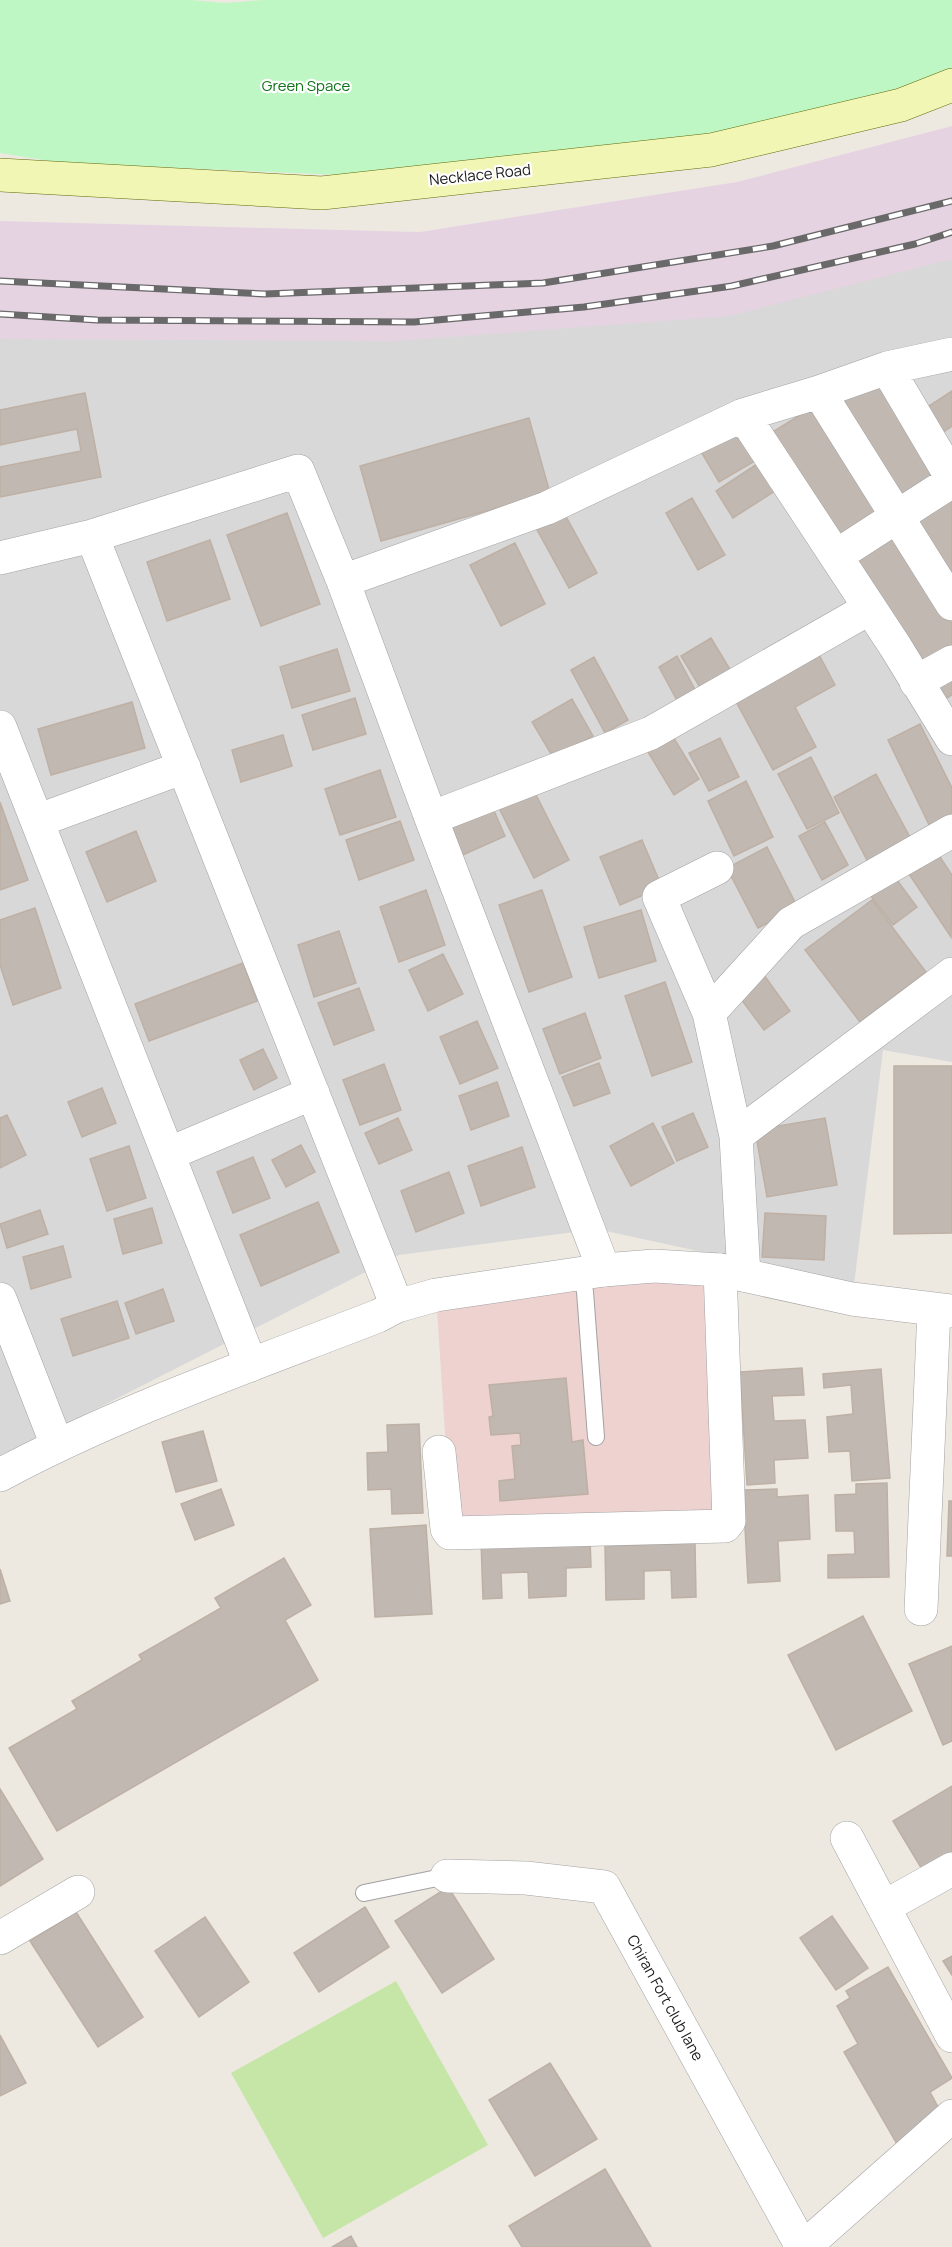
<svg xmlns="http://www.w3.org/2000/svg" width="952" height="2247" viewBox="0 0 952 2247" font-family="Manrope,sans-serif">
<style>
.residential{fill:#d9d8d8}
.commercial{fill:#eed2d0}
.industrial{fill:#e6d3e2}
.grass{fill:#c6e6a8}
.park{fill:#bef7c3}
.building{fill:#c1b8b1;stroke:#beb0a4;stroke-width:1.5}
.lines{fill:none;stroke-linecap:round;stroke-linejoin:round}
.service-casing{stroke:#a2a2a2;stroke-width:18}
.minor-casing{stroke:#a2a2a2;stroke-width:34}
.tertiary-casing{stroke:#a2a2a2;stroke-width:34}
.secondary-casing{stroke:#606c08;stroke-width:34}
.service{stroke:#fff;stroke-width:16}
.minor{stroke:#fff;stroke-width:33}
.tertiary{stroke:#fff;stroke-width:33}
.secondary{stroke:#f2f6b5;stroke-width:33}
.rail-casing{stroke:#696969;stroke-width:7}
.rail{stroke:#fff;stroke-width:4.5;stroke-dasharray:14;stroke-linecap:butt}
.labels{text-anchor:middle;stroke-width:4.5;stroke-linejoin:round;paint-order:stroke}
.park-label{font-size:15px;fill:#0f7418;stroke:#fff}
.street-label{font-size:15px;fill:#1b1b1b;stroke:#fff}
</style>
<rect width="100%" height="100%" fill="#ede9e1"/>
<path class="residential" d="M952,223V1062L883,1050L854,1285L597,1229L399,1255L47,1434L0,1460V318Z"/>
<path class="commercial" d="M716,1272L724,1523L451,1526L436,1295Z"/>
<path class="industrial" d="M952,126V259L729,316L395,341L0,339V221L420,232L737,182Z"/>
<path class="grass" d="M396,1981L488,2145L323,2238L231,2073Z"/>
<path class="park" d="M0,0H190L227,3L263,0H952V72L897,92L735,131L342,175L62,163L0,153Z"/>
<path class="building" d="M880,377L946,483L898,513L833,407Z
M952,391V426L942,433L926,408Z
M85,393L101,477L0,497V467L81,451L77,429L0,445V410Z
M821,402L894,517L843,549L771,433Z
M529,418L550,493L381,541L360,466Z
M741,425L760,458L719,482L700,450Z
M760,462L778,489L733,518L716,491Z
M952,495V600L899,519Z
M692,498L725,555L698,570L666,513Z
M563,511L597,573L569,588L535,526Z
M287,513L320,604L261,626L227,535Z
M896,523L952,611V658L927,674L849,553Z
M210,540L230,599L167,621L147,562Z
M515,543L545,604L501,626L470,565Z
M711,638L734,676L704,694L681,656Z
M337,649L350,691L292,708L280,667Z
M817,651L835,685L795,707L816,747L773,770L733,696Z
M677,656L698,695L680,706L659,667Z
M594,657L628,720L605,733L571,670Z
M952,665V695L942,701L929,679Z
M355,698L366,734L313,750L302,715Z
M572,699L593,736L554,759L532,722Z
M132,702L145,748L51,775L38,729Z
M920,724L952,788V826L934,835L888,740Z
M670,732L699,779L674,795L645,747Z
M283,735L292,766L241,782L232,750Z
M720,738L739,777L709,791L689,753Z
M811,757L839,813L807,829L778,774Z
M380,770L396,817L340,835L325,789Z
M876,774L912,841L869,864L834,797Z
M746,781L773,837L734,856L708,801Z
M531,785L569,860L534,878L496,802Z
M0,802L28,880L0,890Z
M491,804L505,836L456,858L442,826Z
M400,821L414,860L359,880L346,840Z
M825,822L848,865L822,880L799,836Z
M136,831L156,881L107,902L86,852Z
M642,840L662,887L620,905L600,857Z
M932,845L952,875L951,937L903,865Z
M767,847L798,908L758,928L727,868Z
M891,872L917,907L893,925L867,891Z
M426,890L445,945L399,962L380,907Z
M542,890L572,977L529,992L499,905Z
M872,900L926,972L860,1022L805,950Z
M35,908L61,988L13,1005L0,965V920Z
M641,910L656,961L599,978L584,927Z
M339,931L356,983L314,997L298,945Z
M443,954L463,994L428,1011L409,970Z
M243,963L257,1001L149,1041L135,1004Z
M761,971L790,1011L764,1030L735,991Z
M665,982L692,1062L652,1076L625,996Z
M359,988L374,1030L334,1045L318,1003Z
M585,1013L601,1058L560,1074L543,1029Z
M477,1021L498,1068L460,1084L440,1037Z
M263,1049L277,1078L254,1090L240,1060Z
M599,1063L610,1093L574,1106L562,1077Z
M384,1064L401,1110L360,1125L343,1080Z
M894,1066H952V1233L894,1234Z
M497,1082L509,1116L471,1130L459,1096Z
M102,1088L116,1123L82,1137L68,1102Z
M693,1113L708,1147L677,1161L662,1127Z
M7,1115L26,1155L0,1168V1118Z
M398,1118L412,1150L379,1164L365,1133Z
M825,1118L837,1185L767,1197L755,1130Z
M653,1123L674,1163L631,1186L610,1146Z
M301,1145L315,1172L286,1187L272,1160Z
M129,1146L146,1198L107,1211L90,1159Z
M522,1147L535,1187L481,1206L468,1166Z
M253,1157L270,1198L233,1213L217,1172Z
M449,1172L464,1213L416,1232L401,1191Z
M318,1202L339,1252L261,1286L240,1235Z
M152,1208L162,1243L123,1254L114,1219Z
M40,1210L48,1234L7,1248L0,1224Z
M765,1213L826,1216L824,1260L762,1257Z
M63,1246L71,1277L31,1289L23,1257Z
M163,1289L174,1321L136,1334L125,1303Z
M117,1301L129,1338L73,1356L61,1319Z
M802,1368L804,1395L772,1396L774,1421L805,1420L808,1458L774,1460L775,1483L747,1485L740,1372Z
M881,1369L890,1478L852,1481L850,1451L829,1452L827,1417L853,1414L851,1385L824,1388L823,1374Z
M566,1378L572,1442L583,1440L588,1494L500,1501L499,1481L515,1479L512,1446L521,1445L520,1433L491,1435L489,1417L493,1416L489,1385Z
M419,1424L423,1513L392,1514L391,1489L368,1490L367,1453L388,1452L387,1425Z
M203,1431L217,1481L176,1492L162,1442Z
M887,1483L889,1577L828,1578V1555L855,1554L854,1531H836L835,1495L856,1494V1484Z
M221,1489L234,1525L195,1540L181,1504Z
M777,1489V1497L808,1495L810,1539L778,1541L780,1581L748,1583L743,1490Z
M949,1501H952V1556H947Z
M426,1525L432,1614L375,1617L370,1529Z
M590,1538L591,1567L566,1568V1596L529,1598L528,1572L501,1573L502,1598L483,1599L481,1541Z
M695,1543L696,1597L672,1598L671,1570L644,1571V1599L606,1600L605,1546Z
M284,1558L311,1605L285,1620L318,1680L57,1831L9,1748L77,1709L72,1701L142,1660L139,1655L221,1608L215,1598Z
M0,1569L10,1601L0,1604Z
M863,1616L912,1711L836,1750L788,1655Z
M952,1646V1741L943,1745L909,1664Z
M952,1786V1853L923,1871L893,1821Z
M0,1789L43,1859L0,1886Z
M448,1887L494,1959L442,1993L395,1921Z
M365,1907L389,1947L319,1992L294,1953Z
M76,1912L143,2017L98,2047L30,1941Z
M832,1916L868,1968L836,1990L800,1938Z
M205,1917L249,1982L199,2017L155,1951Z
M952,1956V1975L943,1961Z
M888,1967L952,2078L930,2092L944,2118L897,2144L844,2052L858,2044L837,2006L850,1998L846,1991Z
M0,2035L26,2083L0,2096Z
M550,2063L597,2139L535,2176L489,2100Z
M605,2169L651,2247H522L509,2226Z
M351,2236L357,2247H332Z"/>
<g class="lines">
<g class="service-casing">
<path id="service" d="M581,1273L585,1292L596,1437
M364,1893L447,1876"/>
</g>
<g class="minor-casing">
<path id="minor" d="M887,368L952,478
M819,392L952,604
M743,415L895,646L952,739
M92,536L397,1306
M836,556L952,481
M0,558L92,536L298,471L343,581L431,818L604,1270
M343,581L547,508L743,415L819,392L887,368L952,354
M916,682L952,662
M0,727L251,1365
M431,818L651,733L870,608
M37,821L184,767
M709,1013L659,897L717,868
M736,1136L952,974
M168,1154L313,1093
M744,1275L736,1136L709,1013L791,923L952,831
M0,1299L57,1445
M439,1452L447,1529L450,1533L725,1526L729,1521L720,1270
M921,1609L934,1310
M847,1838L952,2036
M447,1876L526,1878L604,1887L802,2247
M884,1907L952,1869
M0,1938L78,1892
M804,2247L952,2116"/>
</g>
<g class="tertiary-casing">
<path id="tertiary" d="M0,1475C119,1411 252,1365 378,1316L397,1306L436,1295L604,1270L654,1266L720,1270L852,1299L952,1311"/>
</g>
<g class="secondary-casing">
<path id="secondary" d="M0,175L322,193L711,150L901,105L952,85"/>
</g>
<use href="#service" class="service"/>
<use href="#minor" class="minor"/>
<use href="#tertiary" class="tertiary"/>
<use href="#secondary" class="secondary"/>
<g class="rail-casing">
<path id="rail" d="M0,281L265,294L543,283L773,246L952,201
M0,314L97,320L414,322L584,307L732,286L915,244L952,232"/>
</g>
<use href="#rail" class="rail"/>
</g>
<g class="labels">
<g class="park-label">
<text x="306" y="91">Green Space</text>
</g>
<g class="street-label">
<text transform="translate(480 175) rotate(-6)" y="5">Necklace Road</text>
<text transform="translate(665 1998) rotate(61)" y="5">Chiran Fort club lane</text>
</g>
</g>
</svg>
